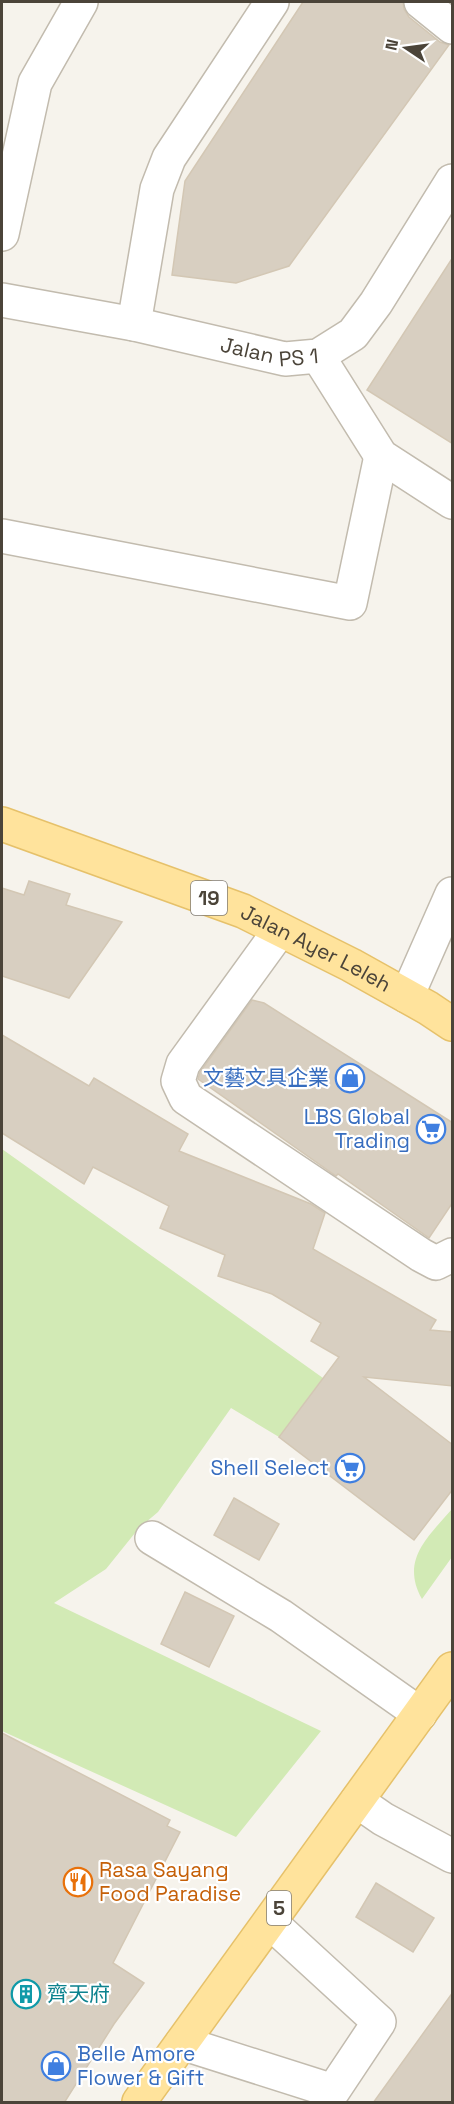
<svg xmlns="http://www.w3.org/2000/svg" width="454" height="2104" viewBox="0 0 454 2104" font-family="'Space Grotesk','Noto Sans SC',sans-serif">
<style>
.green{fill:#d2eab5}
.building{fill:#d8cfc1;stroke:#d3c7b4;stroke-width:1.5}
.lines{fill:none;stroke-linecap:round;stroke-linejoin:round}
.minor-casing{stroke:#c2bbae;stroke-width:36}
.major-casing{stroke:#e6c16a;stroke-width:36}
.minor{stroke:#fff;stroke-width:33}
.major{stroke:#ffe39c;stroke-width:33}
.labels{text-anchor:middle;stroke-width:4.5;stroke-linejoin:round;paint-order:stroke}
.shield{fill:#fff;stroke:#817c74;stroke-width:1.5}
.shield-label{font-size:20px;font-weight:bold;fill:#4b4439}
.street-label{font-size:21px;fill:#4b4439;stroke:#fff}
.shop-label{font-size:21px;fill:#366cbe;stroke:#fff;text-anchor:end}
.food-label{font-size:21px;fill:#c56008;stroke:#fff;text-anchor:start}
.culture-label{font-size:21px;fill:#0d838f;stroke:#fff;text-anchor:start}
</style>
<rect width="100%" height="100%" fill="#f6f3ec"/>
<path class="green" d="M2,1149L323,1378L279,1437L231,1408L158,1512L139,1528L106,1569L54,1603L321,1731L236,1837L2,1731Z
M452,1509V1557L422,1599C400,1560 428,1537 452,1509Z"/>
<path class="building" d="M303,2H403L404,9L409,17L440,42L449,45L289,266L236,283L172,275L185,181Z
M453,257V444L367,390Z
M29,881L70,894L66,905L122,922L69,998L2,976V888L24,895Z
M252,1000L264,1003L453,1123V1202L429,1238L338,1174L336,1176L198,1079L200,1072Z
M2,1035L89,1086L94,1078L188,1134L179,1151L311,1204L325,1213L313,1249L436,1320L430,1330L453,1332V1386L364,1377L453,1445V1489L414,1540L279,1437L339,1357L311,1341L321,1323L272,1294L218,1276L225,1255L160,1228L169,1206L93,1167L84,1184L2,1133Z
M234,1498L279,1524L259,1560L214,1535Z
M185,1592L234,1616L209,1667L161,1644Z
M2,1733L170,1820L167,1826L180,1832L113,1963L144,1983L114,2024L64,2103H2Z
M376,1883L434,1918L413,1952L356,1917Z
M453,1992V2103H373Z"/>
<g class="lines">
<g class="minor-casing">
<g id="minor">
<path d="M421,2L452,27"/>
<path d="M2,234L35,83L81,2"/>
<path id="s1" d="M2,300L134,324L285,359L318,356L353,334L376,303L452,181"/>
<path d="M134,324L157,189L169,158L272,2"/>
<path d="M318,356L381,456L452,502"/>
<path d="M2,536L350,603L381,456"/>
<path d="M280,930L183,1064L178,1081L186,1098L421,1255L436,1263L452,1255"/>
<path d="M407,996L452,894"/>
<path d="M152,1538L281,1616L420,1714"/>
<path d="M357,1801L383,1819L452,1856"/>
<path d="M182,2043L333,2091L379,2022L270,1922"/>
</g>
</g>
<g class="major-casing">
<g id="major">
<path id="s2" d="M2,824L243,911L351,965L428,1008L452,1024"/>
<path d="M139,2102L452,1669"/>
</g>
</g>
<use href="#minor" class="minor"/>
<use href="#major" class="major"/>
</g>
<defs>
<g id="shop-ring" transform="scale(1.5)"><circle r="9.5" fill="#fff" stroke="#3f7fe0" stroke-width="1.5"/><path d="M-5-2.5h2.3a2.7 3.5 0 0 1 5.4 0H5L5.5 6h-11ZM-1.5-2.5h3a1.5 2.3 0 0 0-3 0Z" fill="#3f7fe0"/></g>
<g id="supermarket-ring" transform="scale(1.5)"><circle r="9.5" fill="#fff" stroke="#3f7fe0" stroke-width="1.5"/><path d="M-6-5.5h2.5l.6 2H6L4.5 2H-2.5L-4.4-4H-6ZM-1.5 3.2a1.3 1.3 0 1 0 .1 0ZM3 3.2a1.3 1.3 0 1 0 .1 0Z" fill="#3f7fe0"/></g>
<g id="restaurant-ring" transform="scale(1.5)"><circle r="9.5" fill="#fff" stroke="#e8710a" stroke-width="1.5"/><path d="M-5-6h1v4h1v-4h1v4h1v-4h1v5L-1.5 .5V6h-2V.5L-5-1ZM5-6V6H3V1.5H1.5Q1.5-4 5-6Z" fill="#e8710a"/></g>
<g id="building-ring" transform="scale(1.5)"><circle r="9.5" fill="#fff" stroke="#0f9aa8" stroke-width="1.5"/><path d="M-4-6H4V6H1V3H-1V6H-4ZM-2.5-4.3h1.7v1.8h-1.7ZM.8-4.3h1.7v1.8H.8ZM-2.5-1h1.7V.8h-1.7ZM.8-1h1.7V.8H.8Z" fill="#0f9aa8"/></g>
</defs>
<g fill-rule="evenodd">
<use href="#shop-ring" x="350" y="1078"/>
<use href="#supermarket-ring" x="431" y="1129"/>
<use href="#supermarket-ring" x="350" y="1468"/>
<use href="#restaurant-ring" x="78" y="1882"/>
<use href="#building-ring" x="26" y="1994"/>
<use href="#shop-ring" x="56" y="2066"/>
</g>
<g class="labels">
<g class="shield">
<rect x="191" y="881" width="36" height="34" rx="4.5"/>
<rect x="267" y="1891" width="24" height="34" rx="4.5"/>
</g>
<g class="shield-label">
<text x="209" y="905">19</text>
<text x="279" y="1915">5</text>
</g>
<g class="street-label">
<text dy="7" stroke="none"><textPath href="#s1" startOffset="273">Jalan PS 1</textPath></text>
<text dy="7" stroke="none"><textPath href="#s2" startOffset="338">Jalan Ayer Leleh</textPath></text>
</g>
<g class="shop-label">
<text x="329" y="1085">文藝文具企業</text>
<text x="410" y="1124">LBS Global<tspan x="410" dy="24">Trading</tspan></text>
<text x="329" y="1475">Shell Select</text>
<text x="77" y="2061" text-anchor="start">Belle Amore<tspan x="77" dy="24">Flower &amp; Gift</tspan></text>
</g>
<g class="food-label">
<text x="99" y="1877">Rasa Sayang<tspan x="99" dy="24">Food Paradise</tspan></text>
</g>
<g class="culture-label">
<text x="47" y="2001">齊天府</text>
</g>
</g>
<rect width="454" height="2104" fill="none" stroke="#4b4439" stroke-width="6"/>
<g transform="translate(406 48) rotate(283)" stroke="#ffffff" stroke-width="4.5" paint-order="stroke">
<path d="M0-4.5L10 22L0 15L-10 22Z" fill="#4b4439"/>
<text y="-9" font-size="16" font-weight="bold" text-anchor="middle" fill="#4b4439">N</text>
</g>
</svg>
